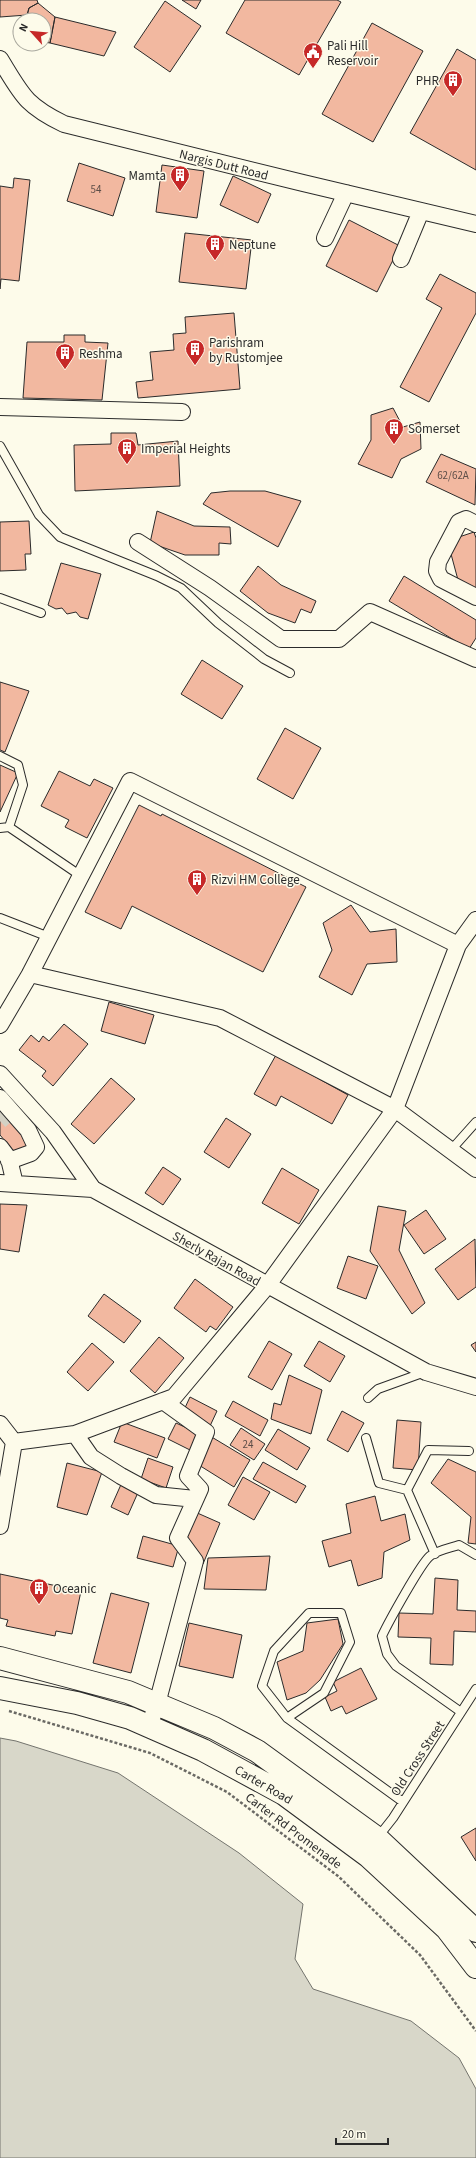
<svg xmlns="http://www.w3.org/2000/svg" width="476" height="2158" viewBox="0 0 476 2158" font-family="'Source Sans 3',sans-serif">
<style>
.water{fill:#d8d7c9;stroke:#74746e}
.building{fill:#f2b8a0;stroke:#2b2b2b}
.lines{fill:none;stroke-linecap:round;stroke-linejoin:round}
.street-tunnel{stroke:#d3d1c4;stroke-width:16;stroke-dasharray:16 8;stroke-linecap:butt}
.lane-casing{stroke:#2b2b2b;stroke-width:10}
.street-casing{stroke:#2b2b2b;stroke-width:18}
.secondary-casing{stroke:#2b2b2b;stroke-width:24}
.path{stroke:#6a6964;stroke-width:2.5;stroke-dasharray:3 2;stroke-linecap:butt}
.lane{stroke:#fdfbea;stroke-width:8}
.street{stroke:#fdfbea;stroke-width:16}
.secondary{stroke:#fdfbea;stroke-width:22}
.labels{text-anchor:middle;stroke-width:3;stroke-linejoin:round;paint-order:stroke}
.number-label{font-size:11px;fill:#5d4e48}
.poi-label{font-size:13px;fill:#2b2b2b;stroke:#fdfbea;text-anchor:start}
.street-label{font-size:13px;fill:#2b2b2b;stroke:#fdfbea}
</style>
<rect width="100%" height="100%" fill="#fdfbea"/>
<path class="water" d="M0,1738L16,1741L118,1773L239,1853L303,1904L295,1959L313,1989L411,2021L459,2058L476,2089V2158H0Z"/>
<path class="building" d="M0,0H37L38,3L29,8L27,15L0,17Z
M182,0H201L196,9Z
M245,0H337L341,2L299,75L226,33Z
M165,1L201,26L170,72L134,47Z
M38,3L55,17L50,43L44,42V20H26L29,8Z
M55,17L116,32L104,56L50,43Z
M372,23L423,51L373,142L322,114Z
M457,49L476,60V170L410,133Z
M79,163L125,178L113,216L67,201Z
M162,165L204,171L197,218L156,212Z
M233,176L271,194L258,223L220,205Z
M14,178L30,180L19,281L1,279L0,289V186L13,188Z
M349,220L400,246L377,292L326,266Z
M185,233L252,240L246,289L179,282Z
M440,274L476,293V313L429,402L400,387L442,308L426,299Z
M234,313L240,389L138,398L136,382L153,380L150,352L174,350L173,334L186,333L185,317Z
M64,335H85V342L108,343L102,400L23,398L27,342H64Z
M393,408L403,427L420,422L421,449L401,459L392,478L358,464L371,440V415Z
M111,433H136L138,445L178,441L180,486L75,491L74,445L111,444Z
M441,454L476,469L475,505L426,482Z
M230,491H265L301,501L278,547L203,504L211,493Z
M157,511L194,526L230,527L231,544L219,543V555H185L150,543Z
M29,521L31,554H25L26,570L0,571V522Z
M474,532L476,538V589L458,580L451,554L459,537Z
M61,563L101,574L88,619L80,617L76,612L67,614L62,608L56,609L48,605Z
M258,566L281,585L316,601L311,613L301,609L295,623L268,613L240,591Z
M404,576L476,620V638L469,649L389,601Z
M202,660L243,686L222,719L181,694Z
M0,682L29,691L5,752L0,750Z
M285,728L321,748L293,799L257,779Z
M0,765L18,773L0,812Z
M59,771L90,786L94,779L113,788L87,838L65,827L69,820L41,806Z
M139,805L161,816L162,814L306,887L263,972L132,906L121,929L85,912Z
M351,905L370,932L396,929L397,962L367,964L352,995L319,977L332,950L323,923Z
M109,1002L154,1015L145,1044L101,1031Z
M64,1024L88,1044L53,1086L42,1076L46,1071L19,1050L31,1035L39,1042L43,1036L49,1041Z
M276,1055L348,1095L332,1124L281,1096L276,1106L254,1094Z
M111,1078L135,1099L94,1144L71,1124Z
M0,1105L32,1143L17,1155L0,1135Z
M226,1118L251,1134L229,1168L204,1152Z
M163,1167L181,1179L163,1205L145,1193Z
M282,1168L319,1190L299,1224L262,1203Z
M0,1204L27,1205L19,1252L0,1249Z
M378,1206L406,1211L399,1250L425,1303L412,1314L370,1251Z
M426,1210L446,1239L424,1254L404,1225Z
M475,1239L476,1287L458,1300L435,1269Z
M348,1256L378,1266L366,1299L337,1288Z
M195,1279L233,1307L216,1330L210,1326L206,1332L174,1308Z
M104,1294L141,1321L124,1343L88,1316Z
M159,1337L184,1358L155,1393L130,1371Z
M269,1341L292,1354L272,1390L248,1377Z
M319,1341L345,1356L330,1382L304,1366Z
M476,1342V1352L471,1345Z
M92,1343L114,1362L88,1391L67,1372Z
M289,1375L322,1390L311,1434L271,1419L274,1403L281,1405Z
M190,1397L217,1411L210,1426L183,1412Z
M233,1401L268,1420L260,1436L225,1416Z
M342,1411L364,1423L348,1452L327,1440Z
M397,1420L421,1422L418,1470L393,1468Z
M122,1422L165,1438L157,1458L114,1442Z
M176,1423L202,1435L194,1452L168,1439Z
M241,1428L265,1444L254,1460L230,1445Z
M278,1429L310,1448L297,1470L265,1450Z
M210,1436L250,1460L234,1487L194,1462Z
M148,1458L173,1467L166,1488L141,1479Z
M448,1459L476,1472V1544L468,1543L471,1517L431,1483Z
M263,1462L306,1486L296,1503L253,1479Z
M67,1463L102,1472L87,1515L57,1507Z
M243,1477L270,1492L254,1520L228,1505Z
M123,1480L140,1488L128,1515L111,1507Z
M375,1496L381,1521L405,1514L410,1540L384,1552L382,1578L358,1586L351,1560L329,1567L322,1541L351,1533L346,1504Z
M186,1508L220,1523L203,1564L187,1557Z
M143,1536L179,1546L173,1567L137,1558Z
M270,1556L266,1590L204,1589L208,1558Z
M0,1574L81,1591L72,1634L56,1631L55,1636L6,1626L8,1620L0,1618Z
M435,1578L458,1580L457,1610L476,1611V1632L454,1631L453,1665L430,1664L431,1638L398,1637L399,1613L433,1614Z
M111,1593L149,1603L131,1673L93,1663Z
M338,1619L343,1644L320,1680L306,1693L287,1700L277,1662L303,1651L307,1623Z
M189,1623L242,1635L233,1678L179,1666Z
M361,1668L377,1699L346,1714L342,1706L331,1711L325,1697L337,1691L333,1682Z
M476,1828V1861L461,1837Z"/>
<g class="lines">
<path class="street-tunnel" d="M0,1121L9,1113"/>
<g class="lane-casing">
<path id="lane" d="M0,446L39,515L60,537L157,576L181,588L218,623L264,659L290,673
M0,598L41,613
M0,756L18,765L23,785L9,827L81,876
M0,828L9,827
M0,918L49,937
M451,1150L476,1122
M368,1398L378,1389L425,1372
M366,1438L379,1483L407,1490L435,1554
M407,1490L428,1450L469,1451
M461,1712L396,1666L387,1654L382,1636C388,1623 421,1563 430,1556C438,1550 450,1548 459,1545L476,1555
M287,1718L324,1693L350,1642L341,1613H309L274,1651L262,1686L287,1718L403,1802
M378,1837L393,1818L476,1689"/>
</g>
<g class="street-casing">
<path id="street" d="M0,59C22,95 25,105 64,124L303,183L476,224
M325,238L346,193
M401,259L421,211
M0,407L182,412
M476,524L466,519L459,522L438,562L437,571L441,579L476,597
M138,542L210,588L281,639H339L370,612L476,659
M30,974L220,1018L395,1109L476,1169
M0,1025L30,974L130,781L458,945
M0,1074L53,1132L93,1189L426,1372L476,1387
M0,1098L28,1130L36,1147L31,1153L9,1161
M0,1147L9,1159L15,1184
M0,1183L93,1189
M0,1424L14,1442L0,1526
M75,1434L91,1457L121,1476L156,1495L195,1499
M14,1442L75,1434L174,1397L267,1286L395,1109L458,945L476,920
M149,1726L157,1704L195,1561L178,1538L200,1489L188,1476L206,1432L163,1401"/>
</g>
<g class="secondary-casing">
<path id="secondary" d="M0,1658L128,1692L214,1728L257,1751L377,1838L476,1931
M0,1688L77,1703L130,1718L203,1750L284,1794L368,1856L447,1929L476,1967"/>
</g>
<path class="path" d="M9,1711L150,1753L227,1792L338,1876L420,1955L476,2031"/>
<use href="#lane" class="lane"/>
<use href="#street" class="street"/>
<use href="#secondary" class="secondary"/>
</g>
<defs>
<g id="civic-pin" transform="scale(1)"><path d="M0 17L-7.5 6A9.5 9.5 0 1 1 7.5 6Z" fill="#c62828" stroke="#fdfbea"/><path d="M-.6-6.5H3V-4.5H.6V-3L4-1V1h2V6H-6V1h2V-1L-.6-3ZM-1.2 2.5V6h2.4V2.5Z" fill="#fff"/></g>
<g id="building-pin" transform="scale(1)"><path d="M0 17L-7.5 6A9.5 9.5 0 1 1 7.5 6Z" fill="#c62828" stroke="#fdfbea"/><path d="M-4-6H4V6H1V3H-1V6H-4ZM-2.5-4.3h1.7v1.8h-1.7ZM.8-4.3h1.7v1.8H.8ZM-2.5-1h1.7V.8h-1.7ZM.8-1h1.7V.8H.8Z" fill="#fff"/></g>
</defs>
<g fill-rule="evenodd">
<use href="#civic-pin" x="313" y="52"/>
<use href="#building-pin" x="453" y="80"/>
<use href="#building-pin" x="180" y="175"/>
<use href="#building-pin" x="215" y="244"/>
<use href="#building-pin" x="195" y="349"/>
<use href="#building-pin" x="65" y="353"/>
<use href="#building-pin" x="394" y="428"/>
<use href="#building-pin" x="127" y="448"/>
<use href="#building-pin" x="197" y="879"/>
<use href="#building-pin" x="39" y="1588"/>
</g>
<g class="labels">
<g class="number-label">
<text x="96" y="193">54</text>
<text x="453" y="479">62/62A</text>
<text x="248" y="1448">24</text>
</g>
<g class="poi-label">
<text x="327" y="50">Pali Hill<tspan x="327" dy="15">Reservoir</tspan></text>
<text x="439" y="85" text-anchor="end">PHR</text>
<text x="166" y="180" text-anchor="end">Mamta</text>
<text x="229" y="249">Neptune</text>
<text x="209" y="347">Parishram<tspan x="209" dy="15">by Rustomjee</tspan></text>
<text x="79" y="358">Reshma</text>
<text x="408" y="433">Somerset</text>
<text x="141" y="453">Imperial Heights</text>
<text x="211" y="884">Rizvi HM College</text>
<text x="53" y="1593">Oceanic</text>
</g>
<g class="street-label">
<text transform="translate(224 164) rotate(14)" y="5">Nargis Dutt Road</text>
<text transform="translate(217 1258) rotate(29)" y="5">Sherly Rajan Road</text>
<text transform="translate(417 1758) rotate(-57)" y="5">Old Cross Street</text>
<text transform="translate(264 1784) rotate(30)" y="5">Carter Road</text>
<text transform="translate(294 1830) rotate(37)" y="5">Carter Rd Promenade</text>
</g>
</g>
<g transform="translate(32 32) rotate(297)"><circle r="19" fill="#fdfbea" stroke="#a9a89e"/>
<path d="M0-3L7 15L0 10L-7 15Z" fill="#c62828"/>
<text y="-6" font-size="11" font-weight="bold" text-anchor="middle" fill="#2b2b2b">N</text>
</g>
<path d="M336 2138v6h52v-6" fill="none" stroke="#2b2b2b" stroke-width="2"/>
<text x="342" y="2138" font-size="12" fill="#2b2b2b" stroke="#fdfbea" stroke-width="3" paint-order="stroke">20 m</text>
</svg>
